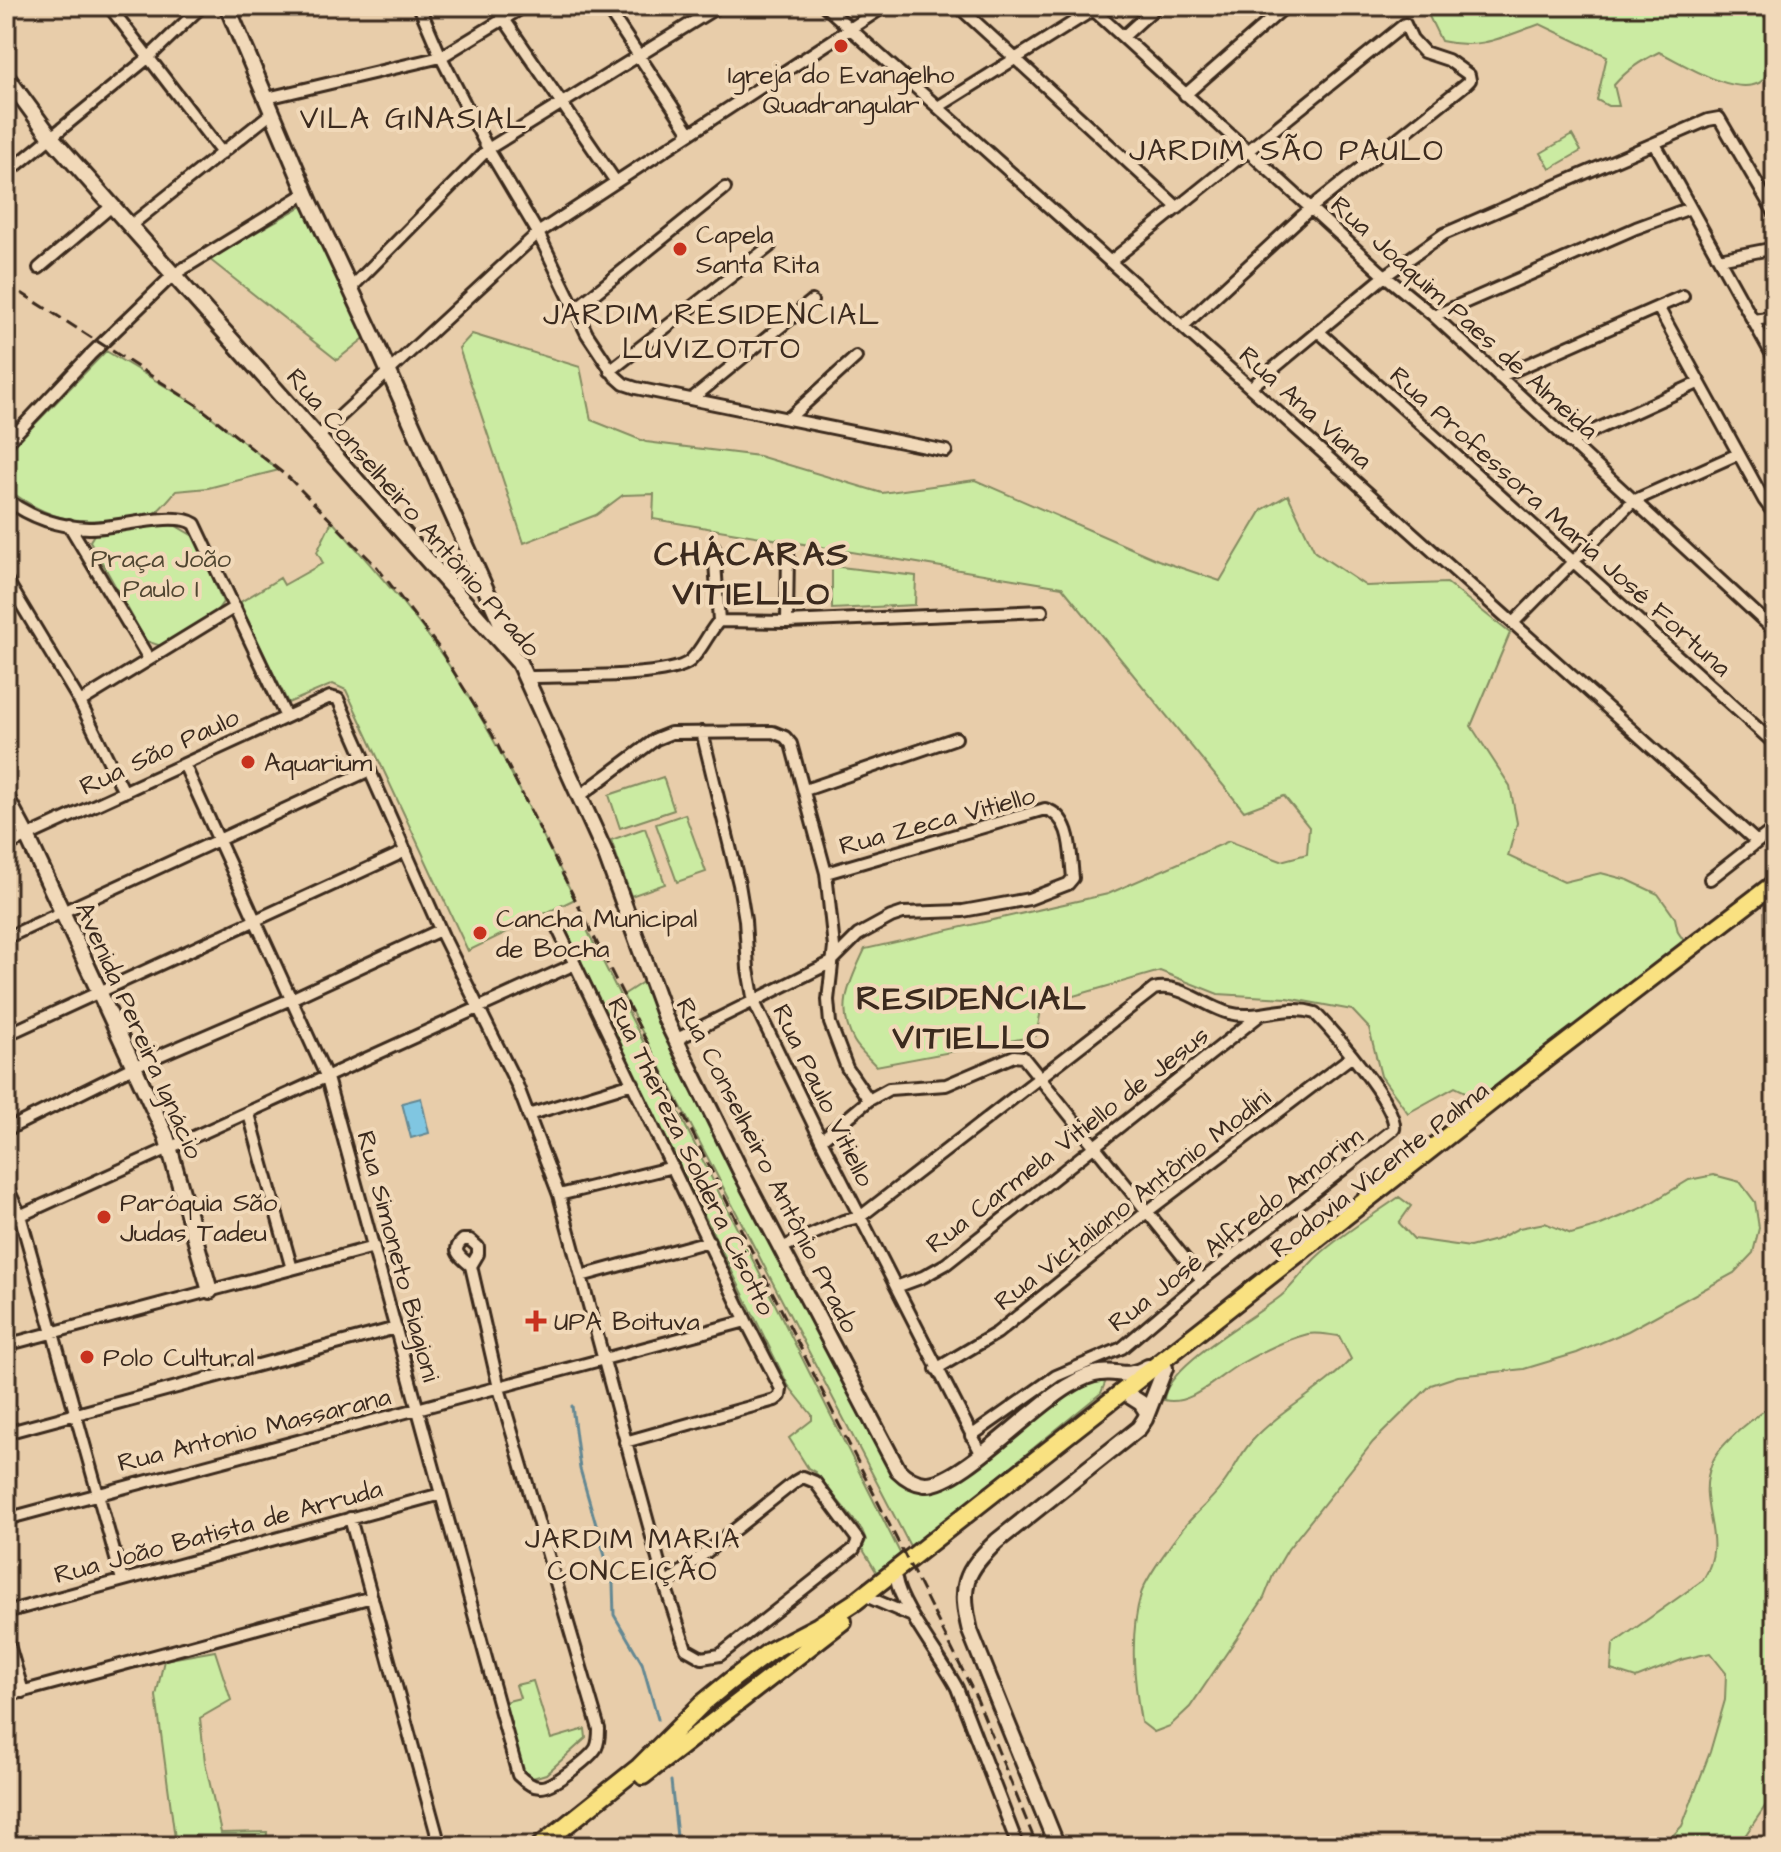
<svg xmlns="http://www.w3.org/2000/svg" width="1781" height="1852" viewBox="0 0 1781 1852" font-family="'Architects Daughter',sans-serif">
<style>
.green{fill:#cbeba2;stroke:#838a60;stroke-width:2}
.water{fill:#80c6e1;stroke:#648893;stroke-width:2}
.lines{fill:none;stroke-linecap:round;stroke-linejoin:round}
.stream{stroke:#648893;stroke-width:3}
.street-casing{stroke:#3b2a1e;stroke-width:16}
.secondary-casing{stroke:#3b2a1e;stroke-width:20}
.primary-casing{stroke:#3b2a1e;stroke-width:22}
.street{stroke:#f1d9b9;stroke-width:10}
.secondary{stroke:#f1d9b9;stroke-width:14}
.primary{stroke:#f9e181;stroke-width:16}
.rail{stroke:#3b2a1e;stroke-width:3;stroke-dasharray:12 6;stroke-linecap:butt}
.poi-dot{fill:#c8321e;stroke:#f1d9b9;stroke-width:3}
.labels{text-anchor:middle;stroke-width:8;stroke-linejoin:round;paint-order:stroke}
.poi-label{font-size:26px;fill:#3b2a1e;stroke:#f1d9b9;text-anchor:start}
.street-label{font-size:26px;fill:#3b2a1e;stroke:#f1d9b9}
.park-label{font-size:26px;fill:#514732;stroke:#f1d9b9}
.neighbourhood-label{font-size:28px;letter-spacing:2px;fill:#3b2a1e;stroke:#f1d9b9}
.quarter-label{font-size:30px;letter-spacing:2px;fill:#3b2a1e;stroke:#f1d9b9}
.district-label{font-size:34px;font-weight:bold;letter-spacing:2px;fill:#3b2a1e;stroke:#f1d9b9}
</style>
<rect width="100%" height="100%" fill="#e8cdaa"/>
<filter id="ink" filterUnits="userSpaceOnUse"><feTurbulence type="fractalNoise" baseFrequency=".0125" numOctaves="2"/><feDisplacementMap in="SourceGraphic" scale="16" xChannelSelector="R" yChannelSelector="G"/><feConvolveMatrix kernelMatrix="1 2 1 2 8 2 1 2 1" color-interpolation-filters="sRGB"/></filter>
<g filter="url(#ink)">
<path class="green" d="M1424,6H1775V69H1771C1768,73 1763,81 1759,83C1732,96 1683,63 1659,52C1641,61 1628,69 1614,85L1619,106H1608L1597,100L1607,56L1540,24C1503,37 1481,50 1441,41Z
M1572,135L1581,151L1550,169L1541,153Z
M304,205L367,336L337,360L209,259Z
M472,334L580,367L591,420L646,442L759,456L882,493L975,480L1158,560L1220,581L1262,510L1288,495L1315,552L1366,586L1447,583L1510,633L1471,726L1510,786L1517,823L1508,856L1564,882L1601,873L1628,880L1658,894L1675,918L1678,932L1684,941L1496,1086L1476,1097L1455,1087L1408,1113L1381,1076L1369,1028L1352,1010L1287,998L1218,994L1160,971L1042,1005L1036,1036L876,1066C869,1058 859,1050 854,1041C835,1007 851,980 865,949L1108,894L1229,841L1281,861L1307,854L1309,827L1284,796L1244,811L1062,587L653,519L654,494L623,495L596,515L524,543L459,348Z
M106,351L195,404L279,470L208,488L176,491C170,497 162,509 154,513C146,517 132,516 123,518C73,525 47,519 6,488V454Z
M332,521C375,570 419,618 454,673C500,745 536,823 575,899L468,951L346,690L333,684L288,703L239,603L280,578L284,585L323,563L317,552Z
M166,525L176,526L195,537L223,602L216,612L161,646L146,641L90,541L95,533Z
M832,566L916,576L915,605L832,609Z
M663,777L674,810L620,828L609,795Z
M685,814L706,872L677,882L656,824Z
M645,828L665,884L631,896L611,840Z
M580,916L903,1559L880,1578L862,1548L866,1540L862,1530L815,1472L808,1468L789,1438L812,1420V1415L788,1385L562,927Z
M643,982L891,1468L925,1488L1054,1403L1098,1379L1105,1383L1101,1393L911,1548L623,995Z
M1714,1175L1740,1182L1755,1202L1759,1228L1753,1253L1734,1273L1628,1331L1577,1353L1524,1369L1458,1376L1431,1385L1373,1442L1288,1549L1274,1573L1264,1598L1190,1707L1170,1726L1154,1732L1141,1722C1134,1681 1129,1636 1141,1594C1146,1578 1172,1542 1184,1527C1195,1513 1210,1502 1221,1487C1233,1473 1239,1455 1252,1441C1281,1409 1322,1391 1351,1359L1339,1336C1329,1335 1317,1332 1308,1334C1284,1340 1261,1352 1240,1364C1218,1376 1191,1407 1164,1400C1165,1366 1254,1318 1281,1296C1295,1285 1305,1267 1319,1255C1343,1233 1372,1216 1399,1197L1411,1206L1399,1223L1414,1239L1470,1247L1496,1240L1519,1228L1545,1223L1571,1234L1596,1227L1644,1207L1689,1180Z
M1775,1402V1784L1768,1802L1738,1846H1663L1682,1826L1710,1752L1725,1700L1726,1673L1710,1653L1684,1659L1636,1678L1611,1670L1613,1644L1703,1580C1730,1536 1694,1507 1712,1463C1720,1442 1757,1416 1775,1402Z
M215,1651L231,1700L200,1718L205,1762L221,1833L267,1832L266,1846H176L156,1696L164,1660Z
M533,1681L551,1739L585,1729L586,1738L546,1774L533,1778L520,1770L504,1702L520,1698L516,1685Z"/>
<path class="water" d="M421,1098L429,1133L411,1138L402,1103Z"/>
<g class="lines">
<path class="stream" d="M572,1406L580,1469L613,1584L614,1615L642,1663L658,1719
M671,1781L678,1846"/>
<g class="street-casing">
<path id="street" d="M109,6L222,153
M419,6L441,57L488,149L538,233L587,334L615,376L624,384L636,388L946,451
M495,6L616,182
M606,6L690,133
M825,6L1757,842
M958,6L1178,208
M1089,6L1385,276L1434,316L1775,631
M6,8L9,6
M1123,37L1157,6
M1185,95L1286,6
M267,98L441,57L525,6
M938,107L1093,10
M1655,144L1775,360
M6,174L148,58L202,6
M131,225L273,112
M1719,259L1775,248
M1111,261L1405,24L1412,39L1424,52L1448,60L1469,75L1470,80L1466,84L1312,207L1183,326
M39,268L113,205
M351,288L488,149L719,6
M1658,307L1764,500L1775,515
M574,310L725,188
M1434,316L1636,228L1690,208
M1753,320L1775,317
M1318,331L1775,744
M610,371L770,246
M1499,377L1683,296
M1251,387L1385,276L1444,234L1708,120L1719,118L1775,214
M693,398L812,301
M788,419L856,357
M318,437L538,233L885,6
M1569,442L1698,383
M6,444L90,355L173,275L306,193
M6,499C30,517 59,527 89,528C115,529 174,510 195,524L286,717
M69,525L149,659
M714,547L719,621
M6,579L80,702L124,792
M787,622L788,552
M1513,623L1633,501L1738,454
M525,677C557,676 670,679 690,661C702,650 708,633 719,621L787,622L1042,611
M80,702L235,607
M702,732L739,884L745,920L748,969L754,1002L821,1140L981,1453
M184,764L327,1078L518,1775C524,1781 531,1787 540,1787C552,1788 590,1758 596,1748C599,1742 599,1736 599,1729L499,1388L471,1266
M805,790L956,738
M581,795L656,739L671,733L773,732L785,737L791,744L826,873L834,947L828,1000L830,1023L847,1068L869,1100
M6,846L330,697L338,699L443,936L517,1085L559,1195L665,1585L686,1649L702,1658L720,1655L854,1549L858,1540L815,1482L803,1477L796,1481L665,1585
M1710,879L1775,828
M558,929L746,1321L781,1389L780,1396L775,1400L625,1442
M6,938L370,770
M6,1035L406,851
M675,1040L830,963L858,935L891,917L903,913L963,911L1029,899L1068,884L1073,878C1070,854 1073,817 1045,809L826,873
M249,1114L292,1269
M528,1115L633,1083
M6,1130L135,1066L291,999L440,930
M821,1140L869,1100L889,1089L946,1085L1014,1056L1023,1057L1202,1280
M6,1185L20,1215L122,1580
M559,1195L673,1167
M6,1222L575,964
M463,1240H470L478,1247V1254L471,1266C463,1258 449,1252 463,1240Z
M781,1248L843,1221L860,1217L1154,989C1180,982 1205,1007 1229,1013C1259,1021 1286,1003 1315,1013C1333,1032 1399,1107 1394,1129L1202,1280L1122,1348L1056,1376L971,1436
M581,1276L709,1241
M896,1287L923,1277L946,1264L1260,1015
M6,1345L374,1247
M936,1369L997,1333L1148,1211L1351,1057
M6,1433L396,1328
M350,1518L440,1846
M6,1519L746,1321
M896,1579C900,1606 942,1659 957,1688L1018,1846
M870,1598L912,1616
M6,1612L441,1494
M6,1635L23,1692
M6,1696L372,1597"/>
</g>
<g class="secondary-casing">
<path id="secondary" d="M227,6L310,202L371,332L512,648
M6,76L50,136L519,663L606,855L666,1020L741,1172L898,1470C905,1477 914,1483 925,1484C960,1486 1035,1403 1072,1384C1080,1379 1091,1374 1100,1373C1122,1370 1124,1380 1148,1367
M6,797L27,836L166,1136L210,1291
M1130,1396L1141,1403L1147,1412
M1057,1846L970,1631C959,1586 964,1572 997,1541L1139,1428L1145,1419L1165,1368"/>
</g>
<g class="primary-casing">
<path id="primary" d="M643,1776L843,1621
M540,1846L639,1767L703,1703L730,1681L770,1651L818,1626L855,1602L1552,1054L1775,883"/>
</g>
<use href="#street" class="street"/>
<use href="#secondary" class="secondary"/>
<use href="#primary" class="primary"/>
<path class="rail" d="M6,283L197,405L289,478L377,567L439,648L492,734L977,1699L1037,1846"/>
</g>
</g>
<g class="poi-dot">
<circle cx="841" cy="46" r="8"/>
<circle cx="680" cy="249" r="8"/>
<circle cx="248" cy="762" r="8"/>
<circle cx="480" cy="933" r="8"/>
<circle cx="104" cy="1217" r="8"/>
<path d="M532 1309h8v8h8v8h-8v8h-8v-8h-8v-8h8z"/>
<circle cx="87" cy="1357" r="8"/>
</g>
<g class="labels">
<g class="poi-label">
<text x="841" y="83" text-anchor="middle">Igreja do Evangelho<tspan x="841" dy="30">Quadrangular</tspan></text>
<text x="696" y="243">Capela<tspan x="696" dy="30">Santa Rita</tspan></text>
<text x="264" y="771">Aquarium</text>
<text x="496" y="927">Cancha Municipal<tspan x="496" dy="30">de Bocha</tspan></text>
<text x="120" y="1211">Paróquia São<tspan x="120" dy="30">Judas Tadeu</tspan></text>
<text x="554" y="1330">UPA Boituva</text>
<text x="103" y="1366">Polo Cultural</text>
</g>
<g class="street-label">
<text transform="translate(1465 317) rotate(42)" y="9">Rua Joaquim Paes de Almeida</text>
<text transform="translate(1306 407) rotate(42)" y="9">Rua Ana Viana</text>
<text transform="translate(414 512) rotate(49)" y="9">Rua Conselheiro Antônio Prado</text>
<text transform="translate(1561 521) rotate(42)" y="9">Rua Professora Maria José Fortuna</text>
<text transform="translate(159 751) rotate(-25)" y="9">Rua São Paulo</text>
<text transform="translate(937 820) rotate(-15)" y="9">Rua Zeca Vitiello</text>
<text transform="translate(140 1030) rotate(66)" y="9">Avenida Pereira Ignácio</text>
<text transform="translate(824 1095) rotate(64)" y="9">Rua Paulo Vitiello</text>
<text transform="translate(1067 1139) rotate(-38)" y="9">Rua Carmela Vitiello de Jesus</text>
<text transform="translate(692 1156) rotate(64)" y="9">Rua Thereza Soldera Cisotto</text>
<text transform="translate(768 1165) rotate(63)" y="9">Rua Conselheiro Antônio Prado</text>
<text transform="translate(1379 1169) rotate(-38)" y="9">Rodovia Vicente Palma</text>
<text transform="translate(1132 1199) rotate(-38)" y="9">Rua Victaliano Antônio Modini</text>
<text transform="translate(1235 1229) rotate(-38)" y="9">Rua José Alfredo Amorim</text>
<text transform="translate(399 1256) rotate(75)" y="9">Rua Simoneto Biagioni</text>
<text transform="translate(254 1429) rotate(-14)" y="9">Rua Antonio Massarana</text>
<text transform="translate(218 1531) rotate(-15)" y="9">Rua João Batista de Arruda</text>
</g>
<g class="park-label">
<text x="161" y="567">Praça João<tspan x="161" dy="30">Paulo I</tspan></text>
</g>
<g class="neighbourhood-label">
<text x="633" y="1548">JARDIM MARIA<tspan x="633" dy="32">CONCEIÇÃO</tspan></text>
</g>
<g class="quarter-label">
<text x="414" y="128">VILA GINASIAL</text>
<text x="1287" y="160">JARDIM SÃO PAULO</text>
<text x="712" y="324">JARDIM RESIDENCIAL<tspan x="712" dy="34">LUVIZOTTO</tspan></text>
</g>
<g class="district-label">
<text x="752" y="565">CHÁCARAS<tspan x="752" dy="39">VITIELLO</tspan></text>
<text x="972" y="1009">RESIDENCIAL<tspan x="972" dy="39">VITIELLO</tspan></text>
</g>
</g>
<rect width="1781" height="1852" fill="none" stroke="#f1d9b9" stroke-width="32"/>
<rect x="16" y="16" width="1749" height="1820" fill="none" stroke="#3b2a1e" stroke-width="3" filter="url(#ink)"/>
</svg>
